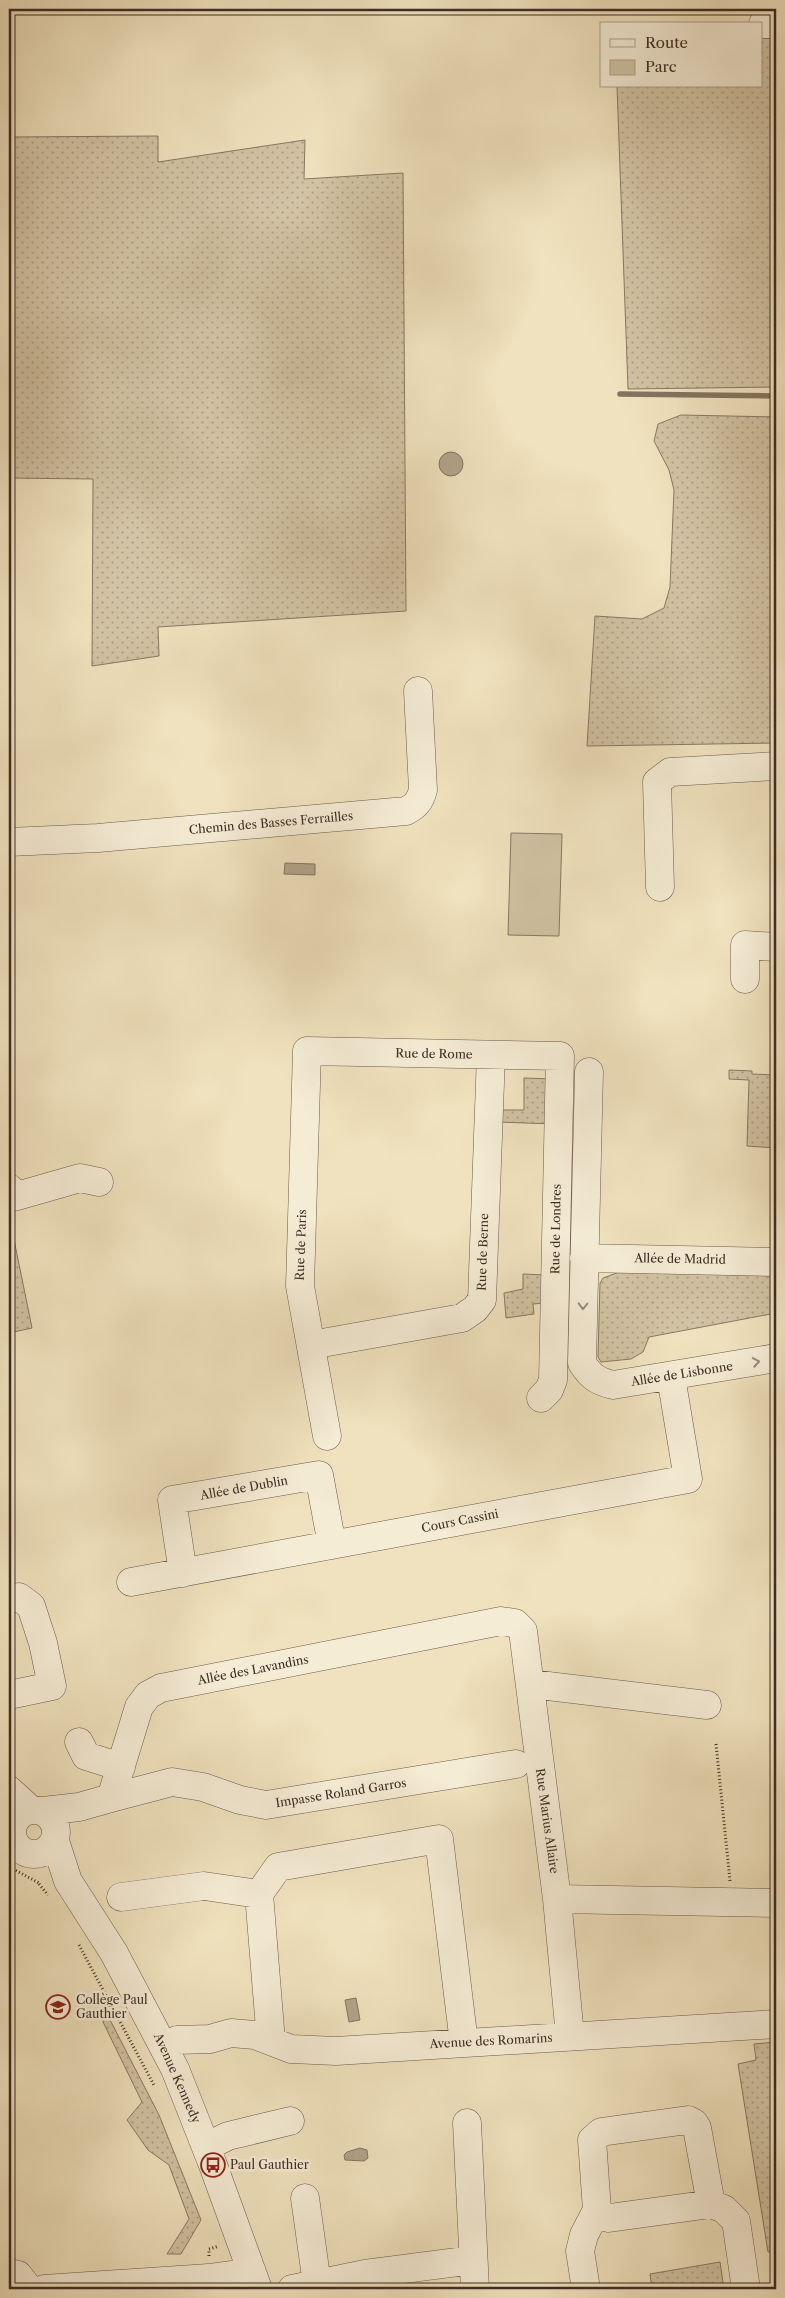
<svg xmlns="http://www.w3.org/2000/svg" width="785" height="2298" viewBox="0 0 785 2298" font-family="'Libre Caslon Text',serif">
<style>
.green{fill:url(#green-dots);stroke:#887864}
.pitch{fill:#d2c3a4;stroke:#887864}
.water{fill:#b3a48a;stroke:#847462}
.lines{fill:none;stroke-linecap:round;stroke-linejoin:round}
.stream{stroke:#847462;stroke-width:5.5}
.minor-casing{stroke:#6a5a4b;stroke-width:29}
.path{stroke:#3d2d25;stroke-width:3;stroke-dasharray:1 2.5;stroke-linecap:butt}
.minor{stroke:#f5ecd5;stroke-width:28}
.oneway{stroke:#998c7d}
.labels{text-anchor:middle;stroke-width:5;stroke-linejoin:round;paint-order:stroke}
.street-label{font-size:12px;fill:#3d2d25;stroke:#f5ecd5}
.poi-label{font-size:12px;fill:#3d2d25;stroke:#f5ecd5;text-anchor:start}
</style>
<defs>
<pattern id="green-dots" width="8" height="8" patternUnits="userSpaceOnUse" patternTransform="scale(1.25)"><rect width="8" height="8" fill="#d2c3a4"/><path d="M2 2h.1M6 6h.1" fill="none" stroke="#ac9f85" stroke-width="1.8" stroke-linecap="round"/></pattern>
</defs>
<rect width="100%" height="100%" fill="#f0e2be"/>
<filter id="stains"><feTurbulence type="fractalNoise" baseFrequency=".004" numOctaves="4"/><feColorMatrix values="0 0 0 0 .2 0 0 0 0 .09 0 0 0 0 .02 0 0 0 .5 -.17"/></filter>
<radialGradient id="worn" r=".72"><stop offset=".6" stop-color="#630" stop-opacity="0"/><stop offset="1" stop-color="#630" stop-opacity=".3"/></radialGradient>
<path class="green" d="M761,38H776V387L628,389L617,86H761Z
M158,136V162L305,140L304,179L403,173L406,611L158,627L159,656L92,666L93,479L9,478V137Z
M681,415L776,417V743L587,746L595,616L642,619L664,608L670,587L674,490L669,470L654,441L658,424Z
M729,1070L752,1071V1074L776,1075V1148L747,1146L749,1080L729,1079Z
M524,1078L554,1079L553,1124L497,1122V1110H524Z
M9,1215L32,1328L9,1333Z
M622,1271L776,1276V1313L649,1337L643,1352L631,1359L601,1362L598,1357L600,1283L603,1278Z
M523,1274L545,1275V1303L533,1304L534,1314L506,1318L504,1293L523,1289Z
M107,2014L159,2115L201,2220L181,2254H167L189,2219L169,2165L148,2150L127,2120L142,2102L103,2022Z
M776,2042V2251L768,2252L738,2064L756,2060L754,2044Z
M720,2262L724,2289H652L650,2274Z"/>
<path class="pitch" d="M511,833L562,834L559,936L508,935Z"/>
<path class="water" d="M439 464a12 12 0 1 1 24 0a12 12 0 1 1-24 0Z
M285,863L315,864V875L284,874Z
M356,1998L360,2020L349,2022L345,2000Z
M360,2148L367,2150L368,2158L364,2161L345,2160L344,2155L347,2152Z"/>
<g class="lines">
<path class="stream" d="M620,394L776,396"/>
<g class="minor-casing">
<path id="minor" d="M763,24H776
M9,842L98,838L406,811C416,806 420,801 423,790L418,691
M660,887L657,782L670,772L776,766
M745,979V945L776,947
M589,1072L582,1363C591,1377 597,1381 613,1385L776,1358
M9,1188L17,1196L80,1178L99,1182
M584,1258L776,1262
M311,1345L462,1318L475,1309L482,1300L491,1055
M327,1436L300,1286L307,1051L560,1056L553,1380L549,1390L541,1398
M183,1573L172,1500L319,1475L332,1545
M131,1582L688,1479L671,1377
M9,1599L19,1597L31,1606L43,1643L52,1686L9,1695
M531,1684L707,1705
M79,1742L86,1756L121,1767
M9,1790L31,1810
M111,1798L172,1782L203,1787L240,1800L266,1805L516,1764
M12 1832a22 22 0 1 1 44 0a22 22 0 1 1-44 0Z
M43,1811L79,1807L111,1798L139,1707L148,1695L161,1688L501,1621L515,1623L523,1631L557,1899L570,2036
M55,1841L68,1881L114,1953L175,2069L213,2165L258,2289
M259,1894L278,1867L439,1839L464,2043
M121,1897L204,1886L259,1894L271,2041
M557,1899L776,1903
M164,2046L177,2040L210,2039L231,2033L255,2035L291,2049L336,2051L776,2024
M467,2123L475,2289
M206,2147L228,2136L290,2121
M305,2198L317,2284
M711,2204L697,2128L694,2123L688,2120L601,2132L592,2140L597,2210L602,2216L609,2218L711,2204L724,2209L736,2221L746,2289
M9,2273L18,2275L29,2289
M44,2289L209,2278L252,2272
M292,2289L365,2274L473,2260
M586,2289L580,2251L584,2235L597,2210"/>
</g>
<path class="path" d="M716,1744L730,1881
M9,1870H15L39,1883
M39,1884L48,1895
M79,1945L155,2087
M209,2256V2249L219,2246"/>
<use href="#minor" class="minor"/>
</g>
<defs><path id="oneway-chevron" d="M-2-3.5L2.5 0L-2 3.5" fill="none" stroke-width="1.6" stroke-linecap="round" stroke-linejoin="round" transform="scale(1.25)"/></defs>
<g class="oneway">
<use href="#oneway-chevron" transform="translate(583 1306) rotate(91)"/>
<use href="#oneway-chevron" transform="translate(756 1362) rotate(-10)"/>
</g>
<defs>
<g id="school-ring" transform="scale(1.25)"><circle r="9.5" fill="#f5ecd5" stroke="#8f2418" stroke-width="1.5"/><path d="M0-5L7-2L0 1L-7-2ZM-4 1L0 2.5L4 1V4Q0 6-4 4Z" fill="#8f2418"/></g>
<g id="bus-ring" transform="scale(1.25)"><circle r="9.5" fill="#f5ecd5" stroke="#8f2418" stroke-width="1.5"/><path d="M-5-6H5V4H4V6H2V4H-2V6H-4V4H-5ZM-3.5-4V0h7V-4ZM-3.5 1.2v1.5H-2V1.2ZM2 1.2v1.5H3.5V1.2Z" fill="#8f2418"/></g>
</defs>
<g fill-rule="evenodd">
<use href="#school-ring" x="58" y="2007"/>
<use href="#bus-ring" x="213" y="2165"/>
</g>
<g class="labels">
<g class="street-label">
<text transform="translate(271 823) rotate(-5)" y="4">Chemin des Basses Ferrailles</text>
<text transform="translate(434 1054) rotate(1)" y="4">Rue de Rome</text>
<text transform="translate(556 1229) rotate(-89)" y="4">Rue de Londres</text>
<text transform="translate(301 1245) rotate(-88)" y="4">Rue de Paris</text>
<text transform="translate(483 1252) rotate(-88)" y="4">Rue de Berne</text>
<text transform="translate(680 1259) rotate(1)" y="4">Allée de Madrid</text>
<text transform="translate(682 1374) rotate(-9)" y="4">Allée de Lisbonne</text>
<text transform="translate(244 1488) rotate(-10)" y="4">Allée de Dublin</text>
<text transform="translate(460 1521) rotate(-11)" y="4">Cours Cassini</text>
<text transform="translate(253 1670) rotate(-11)" y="4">Allée des Lavandins</text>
<text transform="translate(341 1793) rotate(-9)" y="4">Impasse Roland Garros</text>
<text transform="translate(547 1821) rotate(82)" y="4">Rue Marius Allaire</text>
<text transform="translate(491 2041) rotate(-3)" y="4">Avenue des Romarins</text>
<text transform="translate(177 2078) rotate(66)" y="4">Avenue Kennedy</text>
</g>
<g class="poi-label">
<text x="76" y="2004">Collège Paul<tspan x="76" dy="14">Gauthier</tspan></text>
<text x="230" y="2169">Paul Gauthier</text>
</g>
</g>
<rect width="785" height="2298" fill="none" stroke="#f0e2be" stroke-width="30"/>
<rect x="10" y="10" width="765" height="2278" fill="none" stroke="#3d2d25" stroke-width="2.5"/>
<rect x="15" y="15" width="755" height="2268" fill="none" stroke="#3d2d25"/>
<rect x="600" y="22" width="162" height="65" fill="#f5ecd5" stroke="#aba08f"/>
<rect x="610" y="39" width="25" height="8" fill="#f5ecd5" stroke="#aba08f"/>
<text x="645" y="48" font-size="15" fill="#3d2d25">Route</text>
<rect x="610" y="60" width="25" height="15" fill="#d2c3a4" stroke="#aba08f"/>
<text x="645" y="72" font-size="15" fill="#3d2d25">Parc</text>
<rect width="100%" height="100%" filter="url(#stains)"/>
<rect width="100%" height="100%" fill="url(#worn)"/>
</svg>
